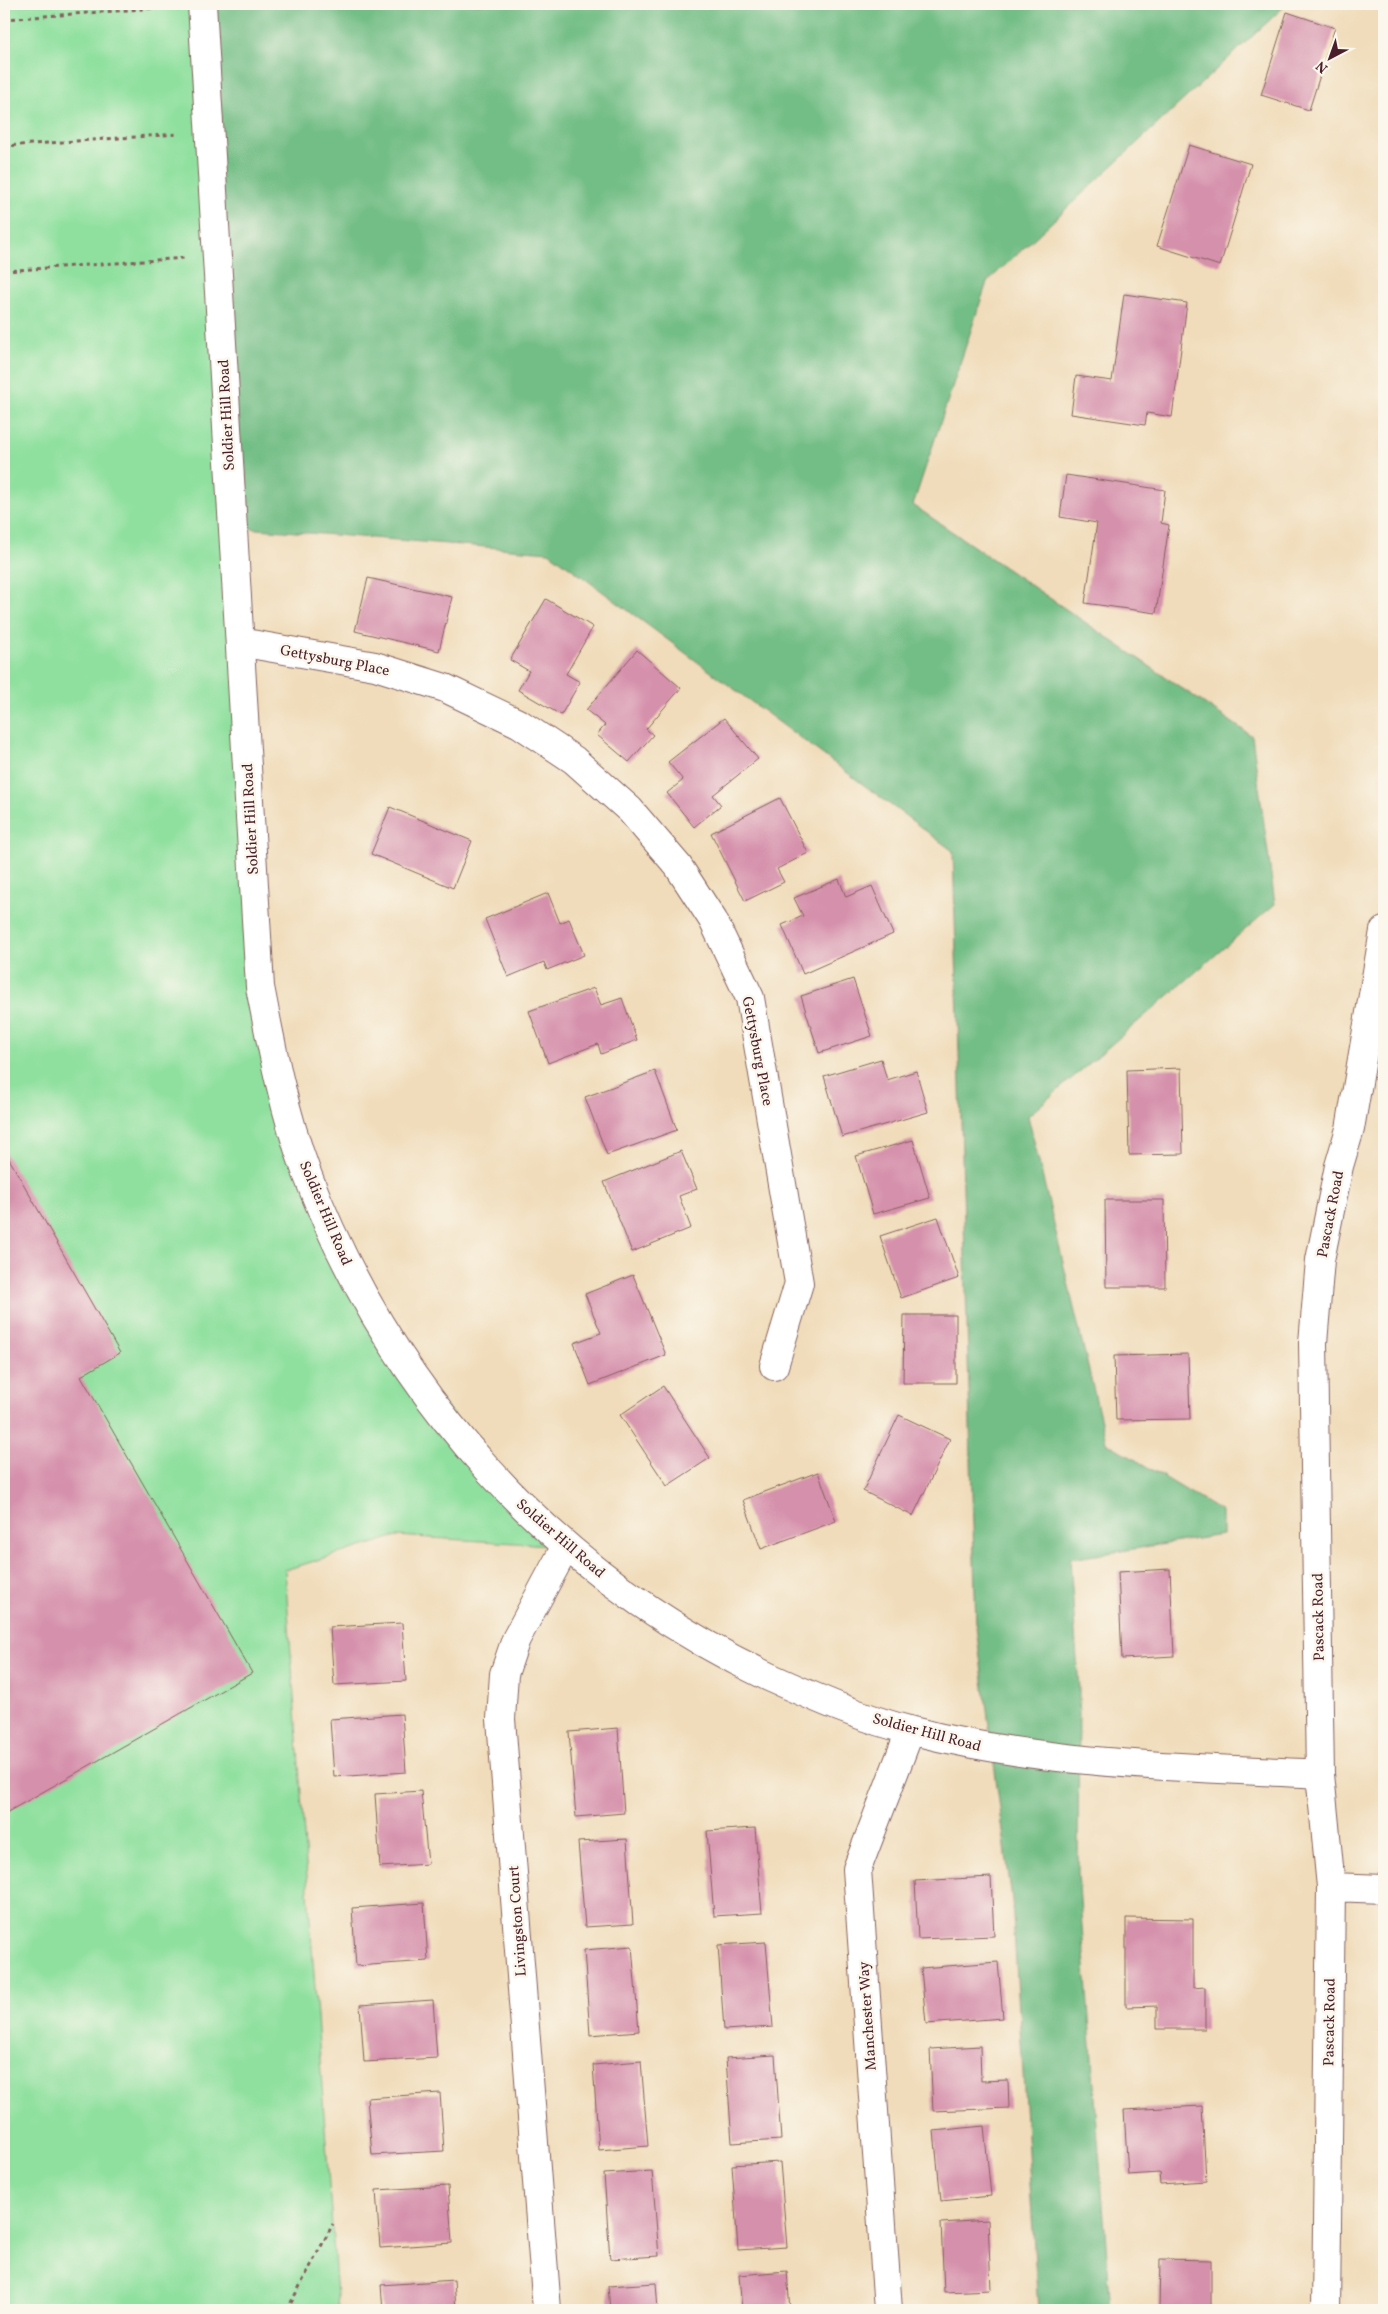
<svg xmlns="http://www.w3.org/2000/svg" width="1388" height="2314" viewBox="0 0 1388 2314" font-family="Vollkorn,serif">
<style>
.green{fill:#8fe09f;stroke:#6c8065}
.forest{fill:#73be86;stroke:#5e6e58}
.building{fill:#d590ab}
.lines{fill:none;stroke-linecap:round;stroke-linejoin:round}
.minor-casing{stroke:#84615d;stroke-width:30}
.path{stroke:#84615d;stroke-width:3;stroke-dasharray:4 4;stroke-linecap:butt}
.minor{stroke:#fff;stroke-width:28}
.labels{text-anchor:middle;stroke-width:5;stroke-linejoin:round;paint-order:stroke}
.street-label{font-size:15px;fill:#4a1f2b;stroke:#fbf7ec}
</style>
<rect width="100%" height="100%" fill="#fbf7ec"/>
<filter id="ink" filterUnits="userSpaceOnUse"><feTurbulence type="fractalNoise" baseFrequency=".02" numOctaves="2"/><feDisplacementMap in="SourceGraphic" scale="10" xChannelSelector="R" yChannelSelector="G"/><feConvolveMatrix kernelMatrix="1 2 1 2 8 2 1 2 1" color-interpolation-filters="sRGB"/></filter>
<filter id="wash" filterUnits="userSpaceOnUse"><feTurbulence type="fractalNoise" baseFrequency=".0096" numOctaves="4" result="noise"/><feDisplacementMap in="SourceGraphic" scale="20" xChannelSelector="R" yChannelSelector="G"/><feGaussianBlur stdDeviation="1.12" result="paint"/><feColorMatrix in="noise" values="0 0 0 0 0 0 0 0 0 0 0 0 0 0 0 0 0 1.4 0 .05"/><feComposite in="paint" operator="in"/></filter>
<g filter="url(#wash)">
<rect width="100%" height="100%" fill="#f0dcba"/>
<path class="green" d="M4,4H202L278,1079L388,1339L566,1546L397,1536L285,1570L338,2310H4Z"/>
<path class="forest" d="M202,4H1287L987,282L913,505L1252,736L1275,904L1028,1116L1106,1442L1222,1512V1535L1070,1559L1079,1689L1078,1873L1111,2310H1038L1012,1900L976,1627L953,851L549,552L233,527Z"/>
<g id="blocks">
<path class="building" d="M1287,12L1335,28L1309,110L1261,95Z
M1189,145L1251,164L1220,266L1157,246Z
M1124,294L1187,303L1172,417L1147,413L1145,425L1071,414L1076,376L1112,381Z
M1066,475L1165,490L1161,523L1169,525L1156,613L1085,603L1097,523L1060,517Z
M368,578L452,597L439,651L355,631Z
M546,599L593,627L566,674L580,682L561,715L518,690L529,671L510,660Z
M637,650L681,688L646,729L653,735L629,762L597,735L605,725L586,710Z
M724,718L758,759L713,795L721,805L694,827L667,793L683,780L668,762Z
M780,798L808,853L777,869L784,882L745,901L711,833Z
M390,807L472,841L453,888L371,854Z
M839,879L846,897L872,886L893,934L803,974L782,925L803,916L794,898Z
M548,893L560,923L569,919L584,955L547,970L544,962L508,977L485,919Z
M853,979L872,1036L819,1053L801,996Z
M594,988L601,1005L622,998L637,1040L601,1054L598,1044L548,1063L529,1011Z
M881,1059L887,1080L916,1071L928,1112L842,1137L824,1076Z
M1181,1068L1183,1154L1129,1155L1127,1070Z
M655,1071L677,1130L607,1155L585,1097Z
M913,1140L930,1198L873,1214L856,1156Z
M4,1150L120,1353L81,1376L252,1673L4,1814Z
M681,1151L697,1189L679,1196L691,1228L632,1252L604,1182Z
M1105,1200H1164L1165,1287H1106Z
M938,1217L959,1278L901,1298L880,1236Z
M633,1275L666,1355L590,1385L574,1343L601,1333L585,1294Z
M904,1315H956V1383H903Z
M1188,1354L1190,1419L1116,1420L1114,1356Z
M663,1386L710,1458L667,1486L620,1415Z
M899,1415L950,1439L913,1516L863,1491Z
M818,1472L836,1521L761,1549L743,1500Z
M1170,1569L1174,1656L1122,1659L1118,1572Z
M402,1623L406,1681L334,1685L330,1627Z
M402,1714L406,1772L334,1777L330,1719Z
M618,1728L624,1813L576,1817L569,1732Z
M421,1791L428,1864L380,1867L375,1794Z
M755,1828L762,1913L714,1916L707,1831Z
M627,1839L633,1924L585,1927L578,1842Z
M991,1877L994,1936L918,1939L915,1881Z
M424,1903L428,1961L356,1966L352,1908Z
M1126,1918L1193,1919V1988L1205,1987V2029H1157V2006L1126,2007Z
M766,1942L773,2027L724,2030L718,1945Z
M632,1946L639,2031L590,2035L584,1950Z
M998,1962L1003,2018L926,2024L921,1968Z
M433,2000L437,2058L364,2062L360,2005Z
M980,2046L981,2081L1008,2080L1009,2108L933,2111L930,2049Z
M775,2055L781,2140L732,2143L726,2058Z
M641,2061L648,2146L599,2150L593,2065Z
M440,2093L444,2151L372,2155L367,2098Z
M1202,2106L1206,2181L1160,2184L1159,2173L1128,2175L1124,2110Z
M984,2126L991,2196L941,2201L934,2131Z
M780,2162L787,2247L738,2250L732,2165Z
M652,2171L659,2256L610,2259L604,2174Z
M448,2186L452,2243L380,2248L376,2190Z
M988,2220L991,2290L944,2292L941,2223Z
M1160,2259L1211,2260V2310H1159Z
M787,2271L790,2310H742L739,2275Z
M454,2280L456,2310H383L381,2285Z
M656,2283L658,2310H610L608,2286Z"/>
</g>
</g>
<g filter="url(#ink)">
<use href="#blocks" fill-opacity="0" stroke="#84615d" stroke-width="1"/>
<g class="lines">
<g class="minor-casing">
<path id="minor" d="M202,4L260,987C272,1049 284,1112 306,1171C391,1395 553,1575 769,1677C816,1698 863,1719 913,1731C1046,1765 1184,1767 1320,1774
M240,642L375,666L445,688L520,724L574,760L630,810L678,866L713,920L750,998L799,1283L774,1366
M1331,1887L1384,1889
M547,2310L501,1719L504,1674L516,1639L566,1546
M888,2310L857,1869L910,1731
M1326,2310L1331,1887L1320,1774L1313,1343L1320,1260L1339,1166L1350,1129L1384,931"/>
</g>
<path class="path" d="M4,19L170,7
M4,146L178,134
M4,271L185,258
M287,2310L333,2224"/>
<use href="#minor" class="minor"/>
</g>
</g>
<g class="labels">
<g class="street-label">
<text transform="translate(226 415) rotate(-93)" y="5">Soldier Hill Road</text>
<text transform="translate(335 660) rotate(11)" y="5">Gettysburg Place</text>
<text transform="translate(250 819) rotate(-93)" y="5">Soldier Hill Road</text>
<text transform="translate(758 1051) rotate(79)" y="5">Gettysburg Place</text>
<text transform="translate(326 1213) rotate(67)" y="5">Soldier Hill Road</text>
<text transform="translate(1330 1214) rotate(-79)" y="5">Pascack Road</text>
<text transform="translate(561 1538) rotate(41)" y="5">Soldier Hill Road</text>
<text transform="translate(1318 1617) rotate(-91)" y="5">Pascack Road</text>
<text transform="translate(927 1732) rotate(15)" y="5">Soldier Hill Road</text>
<text transform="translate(517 1921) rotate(-94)" y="5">Livingston Court</text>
<text transform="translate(867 2016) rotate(-94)" y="5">Manchester Way</text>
<text transform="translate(1329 2022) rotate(-89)" y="5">Pascack Road</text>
</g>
</g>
<rect width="1388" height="2314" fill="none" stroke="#fbf7ec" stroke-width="20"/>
<g transform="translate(1330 58) rotate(221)" stroke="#fbf7ec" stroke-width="4" paint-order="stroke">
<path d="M0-4L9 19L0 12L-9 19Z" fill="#4a1f2b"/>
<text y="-8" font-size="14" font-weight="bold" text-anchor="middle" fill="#4a1f2b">N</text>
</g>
</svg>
